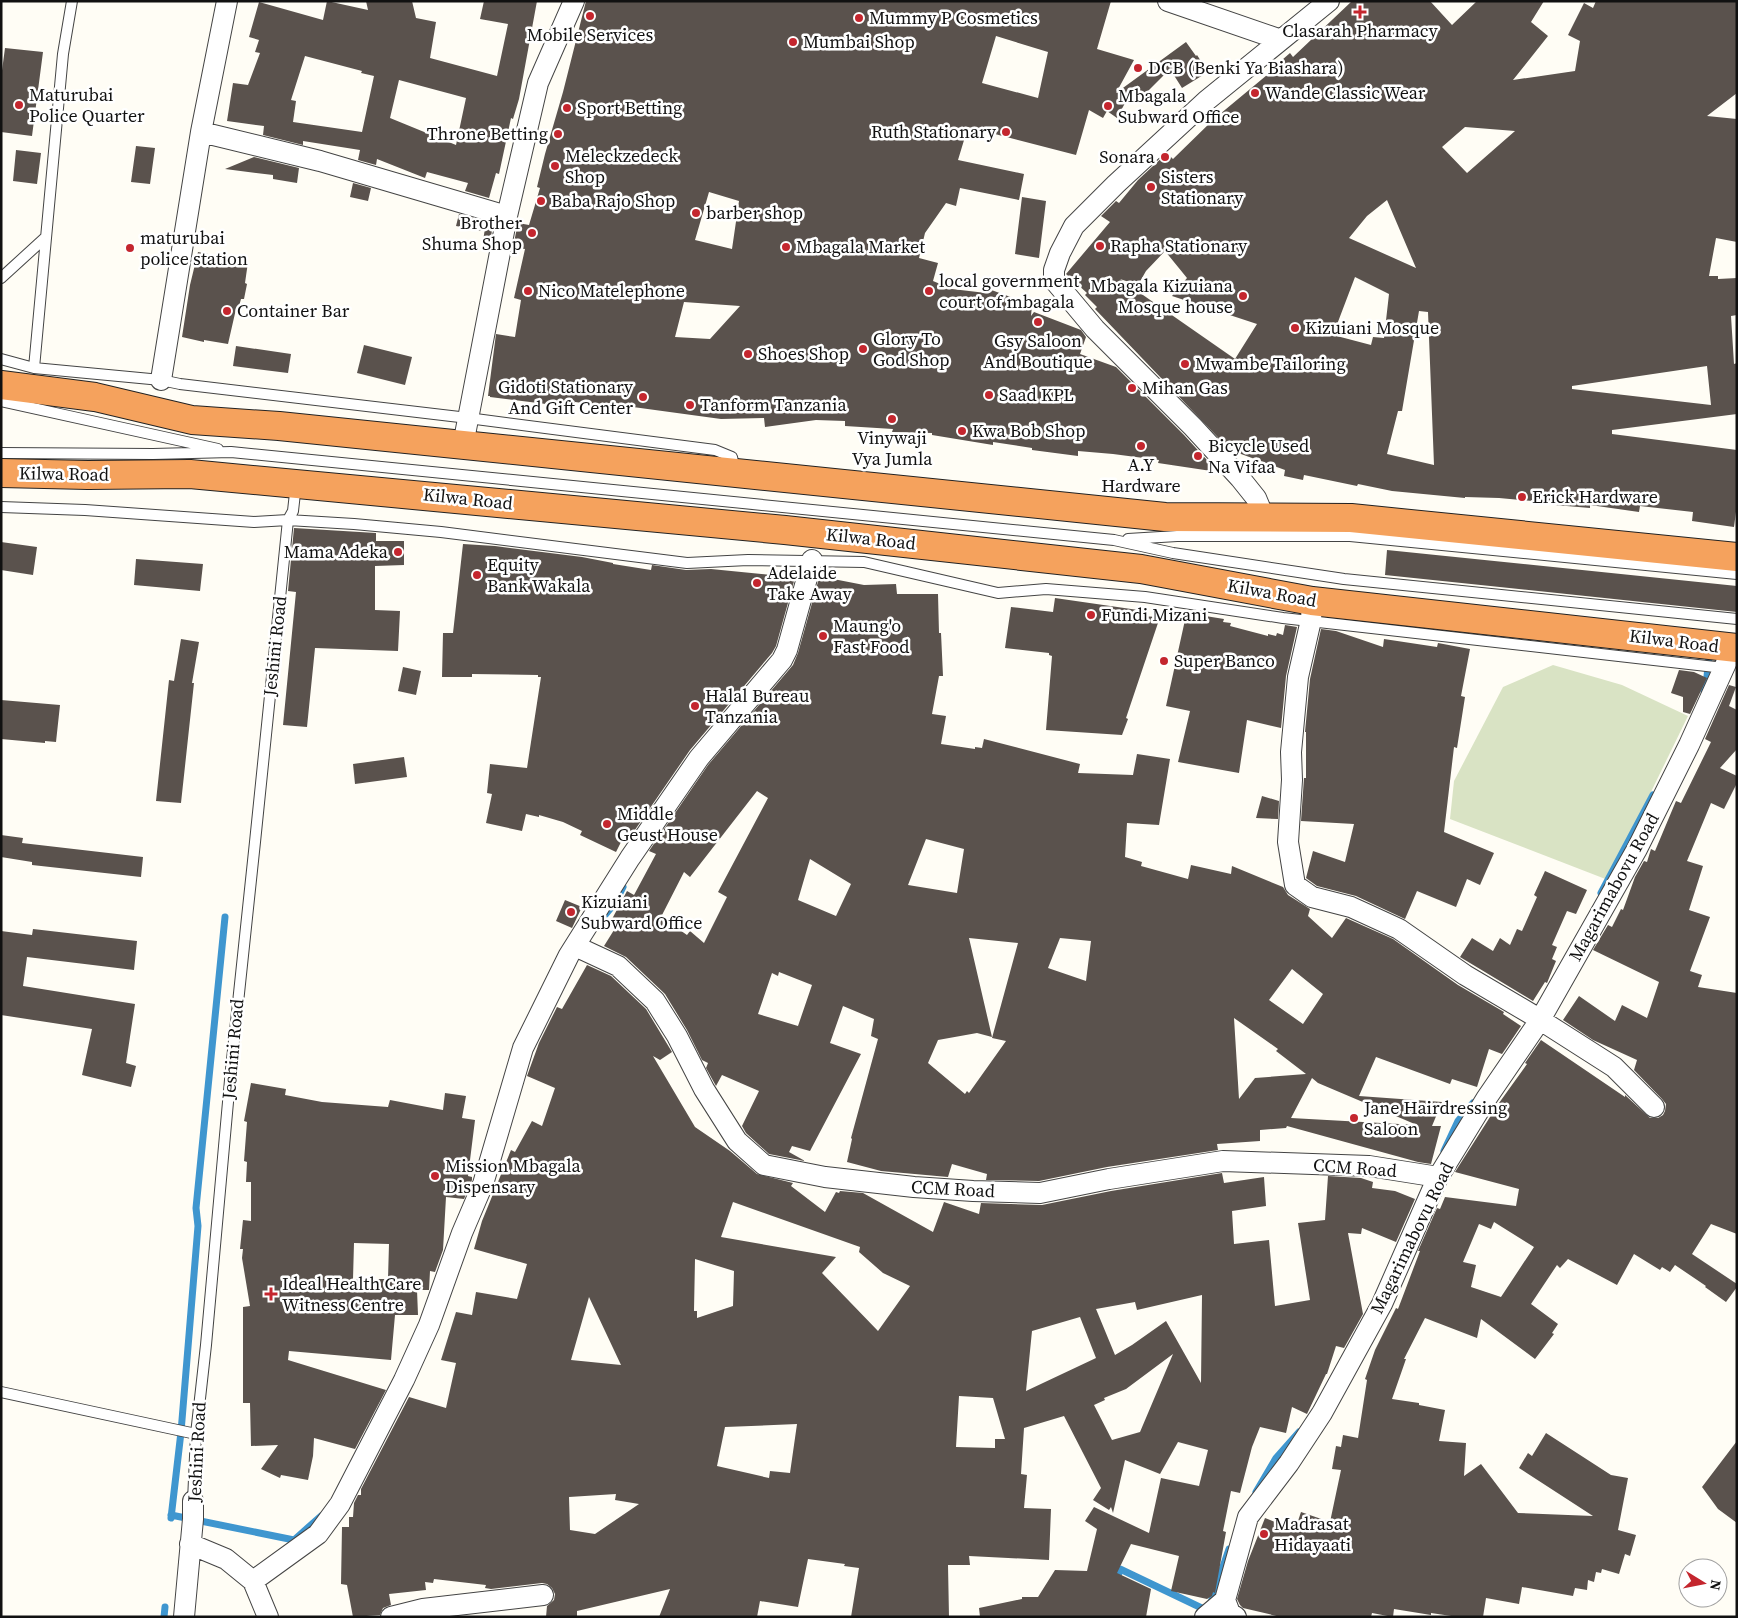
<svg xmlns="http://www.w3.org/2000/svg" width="1738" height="1618" viewBox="0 0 1738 1618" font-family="'Source Serif 4',serif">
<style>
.cemetery{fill:#d9e3c4}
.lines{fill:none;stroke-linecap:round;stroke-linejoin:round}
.stream{stroke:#3f96cf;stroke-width:7}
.building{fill:#5a524d;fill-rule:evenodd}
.lane-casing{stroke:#444;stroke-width:12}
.street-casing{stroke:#444;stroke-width:22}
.highway-casing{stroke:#222;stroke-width:30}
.lane{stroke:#fff;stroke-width:10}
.street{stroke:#fff;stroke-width:20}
.highway{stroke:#f5a25d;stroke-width:28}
.poi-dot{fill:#c4262e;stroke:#fff;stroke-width:2}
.labels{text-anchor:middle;stroke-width:5;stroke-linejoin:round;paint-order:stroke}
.poi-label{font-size:18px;fill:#111;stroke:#fff;text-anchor:start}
.street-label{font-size:18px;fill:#111;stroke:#fff}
</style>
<rect width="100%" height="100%" fill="#fffdf5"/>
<path class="cemetery" d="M1553,665L1622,685L1688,716L1608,880L1450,819L1454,781L1503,687Z"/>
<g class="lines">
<path class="stream" d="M1704,691L1706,686L1709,657
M1601,893L1653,795
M605,915L615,903L623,887
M1444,1151L1458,1121L1473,1103
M1256,1492L1276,1458L1299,1432
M171,1515L294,1540L321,1516
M171,1518L181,1432L198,1226L196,1208L225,917
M1116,1583L1120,1569L1208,1611L1229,1549
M164,1617L165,1607"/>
</g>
<path class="building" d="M327,1L368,10L366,1H412L416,18L436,22L430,58L497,76L508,24L480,19L484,1H537L519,99L513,119L511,118L499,174L496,173L489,198L465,191L468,183L427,172L425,178L377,159L376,165L358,160L360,150L303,141V145L263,135L264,126L227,121L233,83L248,85L260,53L255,52L259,40L249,37L259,2L323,20ZM305,56L362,71L361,73L374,76L362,132L293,122L296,101L291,100ZM399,80L466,98L456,145L390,118Z
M586,1H1111L1097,49L1134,60L1116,93L1186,42L1196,56L1197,55L1208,72L1182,88L1170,69L1141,98L1132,90L1117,118L1107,111L1103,118L1089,110L1076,155L968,127L958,160L1024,174L1019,200L960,188L956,206L946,203L925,233L919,258L938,263L933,281L952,289L986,293V288L1032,305L1031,316L1034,312L1081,330L1086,337L1080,354L1116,367L1184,435L1218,472L1158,463L1159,460L1113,454L1078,451V456L1032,450V448L993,442V445L932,435V433L892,432L893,429L845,426V421L816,420L765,427L764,418L721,419L633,407H614L575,402V404L546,402V404L490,397V396H488L496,334L515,337L521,300L514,298L525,249L513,247L518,223L529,225L540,188L537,187L545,154L563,92ZM996,36L1048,52L1038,98L982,83ZM709,192L739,201L732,249L695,240ZM684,302L740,306L710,339L675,337Z
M1352,1H1430L1452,25L1477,1H1544L1531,22L1548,36L1513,80L1575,71L1580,41L1568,35L1584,3L1593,8L1596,1H1737V93L1707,116L1737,119V242L1716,238L1709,276H1718V279L1737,278V315L1731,316L1734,364L1737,363V414L1612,430V434L1737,450V504L1734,527L1692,521L1693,512L1640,506L1639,512L1590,505V508L1555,505V503L1499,498L1465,497V498L1392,491L1358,484L1357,486L1304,475L1303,480L1284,476L1285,470L1230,450L1095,309L1097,307L1085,295L1087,293L1066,274L1110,222L1101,216L1116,201L1119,203L1138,180L1167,153L1173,159L1214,119L1267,75L1266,74L1290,53L1293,57ZM1465,127L1515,131L1467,173L1442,147ZM1387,200L1416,268L1349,238L1367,216ZM1165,251L1187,278L1172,296L1257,324L1235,359L1120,279L1138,285L1146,271ZM1355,277L1389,294L1384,338L1373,337L1371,345L1333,335ZM1419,311L1428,312L1434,465L1387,454L1398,411H1402ZM1707,366L1711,405L1572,389V386Z
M5,48L43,52L32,136L1,132V78Z
M136,146L155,148L150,184L131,182Z
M16,150L41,153L37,184L13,181Z
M254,157L299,168L297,183L273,179V175L225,169Z
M353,183L371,188L368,201L350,197Z
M1022,197L1046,201L1039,258L1015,254Z
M459,214L484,222L482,231L456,226Z
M486,222L493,224L490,243L483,241Z
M198,252L248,262L245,283L247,284L244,299H241L238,310L236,309L228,344L204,340V342L182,337L190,285Z
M364,345L412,357L405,385L357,373Z
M236,346L291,354L288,373L233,366Z
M294,528L376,533V541H404V565L375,566V610L400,611L398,651L315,648L307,727L283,725L296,592L288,591Z
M1,542L37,547L33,575L1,570Z
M463,544L495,546L582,557L613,563V564L651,570L652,565L686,570L711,569L771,575L772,570L796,574L776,646L772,653L690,750L628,840L623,838L616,852L580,835L582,831L563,822L539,815V817L526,814L522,831L486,823L492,794L487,793L490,764L527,768L541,677H538V675L472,674V677H442L443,633H453Z
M1387,550L1737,586V612L1385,575Z
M136,559L203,564L200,591L134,585Z
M823,577L864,585L896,584L897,594H938L939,633H941L943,676H939L932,714L946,716L941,744L975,749V747L982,748L984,739L1080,764L1078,773L1133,775L1137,754L1170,759L1159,825L1127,823L1125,857L1142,862L1141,866L1188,879L1191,865L1231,874L1232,866L1283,887L1288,895L1310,909L1308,916L1332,938L1346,918L1393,939L1458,985L1504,1012L1503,1014L1521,1026L1502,1054L1489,1049L1477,1087L1452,1079L1450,1084L1376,1057L1359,1096L1442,1102L1432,1126H1441L1431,1164L1418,1162L1287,1126L1286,1128L1260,1130V1141L1217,1144L1218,1150L1107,1167L1039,1181L986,1180L987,1174L952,1164L948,1177L881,1171L847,1162L852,1139L851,1138L878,1039L871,1036L874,1019L843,1006L830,1043L861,1054L810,1151L792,1146L789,1152L805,1161L769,1154L746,1133L742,1126L759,1091L722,1075L716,1086L706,1068L708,1063L702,1060L687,1030L665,994L626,957L604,946L619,922L612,919L627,891L634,895L656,854L649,851L708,765L793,665L798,653L819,578ZM757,791L768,798L718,892L727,897L704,943L690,931L687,935L661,917L684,872L690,877ZM926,839L964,849L957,893L908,885ZM810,859L851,884L836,916L798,900ZM969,938L1018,943L992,1038L1006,1041L969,1093L967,1091L965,1094L928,1063L938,1040L977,1033L992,1037ZM1060,938L1091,941L1086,981L1048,968ZM1292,969L1323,994L1303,1024L1269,1000ZM779,972L812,985L798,1026L758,1014L772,973L778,976ZM1234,1018L1278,1049L1276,1051L1306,1074L1255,1078L1239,1099ZM1312,1078L1318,1083L1417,1125L1291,1118Z
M1055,598L1138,610L1137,616L1160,617L1126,718L1128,719L1122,735L1046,730L1052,656L1049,655V653L1005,648L1011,607L1053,612Z
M1193,614L1224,619L1223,622L1231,623L1230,626L1268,636V634L1276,636L1277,633L1283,635L1285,625L1297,627L1286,676L1281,728L1247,720L1239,773L1178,762L1190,711L1166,706L1185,620H1192Z
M1321,629L1336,631L1383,647L1384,639L1437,647L1438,643L1470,649L1461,696L1465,697L1457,748L1454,747L1444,832L1494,853L1480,885L1467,879L1456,907L1417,891L1405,919L1356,896L1317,886L1306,878L1313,851L1345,862L1354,824L1301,821L1304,778H1306V732H1305L1310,679Z
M181,639L199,642L192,683H194L181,803L156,801L169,680L174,681Z
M403,667L421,671L416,695L398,691Z
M1679,670L1694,672L1707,678L1690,714L1683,712V697L1671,693Z
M1729,685L1736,687L1729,706L1737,710V749L1720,768L1737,776V783L1724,809L1711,803L1687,861L1703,866L1689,910L1710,917L1690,971L1702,975L1698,987L1737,993V1234L1711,1224L1692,1254L1737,1284V1287L1726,1302L1705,1287L1706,1286L1675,1265L1670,1272L1662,1267L1660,1270L1634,1254L1617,1285L1568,1259L1560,1268L1557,1265L1531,1304L1558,1324L1552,1333L1554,1334L1535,1359L1481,1319L1477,1338L1425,1318L1404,1359H1406L1392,1399L1419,1403V1405L1445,1410L1439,1441L1466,1443L1464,1476L1481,1464L1518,1513L1593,1516L1519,1468L1528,1453L1532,1456L1546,1433L1611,1475L1628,1478L1618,1530L1636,1535L1630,1556L1625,1554L1619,1574L1602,1569L1601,1573L1596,1572L1594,1582L1588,1580L1587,1590L1575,1588L1573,1596L1522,1587L1519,1604L1486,1598L1483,1617H1458L1431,1613V1615L1394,1609L1393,1617L1372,1613L1371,1617H1281L1243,1608L1240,1605L1237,1599L1248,1561L1265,1518L1295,1530L1301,1512L1330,1522L1341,1470L1332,1469L1336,1446L1341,1447L1343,1435L1358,1438L1367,1380L1365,1379L1375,1350L1396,1308L1398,1309L1420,1251H1418L1437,1208L1440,1209L1445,1197L1516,1206L1519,1189L1455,1172L1497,1106L1508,1107L1499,1103L1527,1064L1525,1063L1541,1040L1625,1097V1095L1650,1118H1658L1663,1115L1665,1111L1666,1104L1662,1099L1634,1070L1637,1060L1593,1040L1563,1020L1579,996L1615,1021L1622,1005L1647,1018L1659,982L1593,950L1608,925L1612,927L1621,909L1623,910L1635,877L1644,861L1647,862L1651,849L1655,851L1676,801L1681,803L1711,742L1705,739ZM1494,1222L1534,1247L1501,1297L1471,1287L1476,1265L1463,1262L1479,1224L1491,1229Z
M1,700L60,705L56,742L45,741V743L1,739Z
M404,757L407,777L355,784L353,764Z
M1262,796L1279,801L1278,819L1256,818Z
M1,835L23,838L22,843L143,857L141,877L32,865V862L1,857Z
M1545,871L1587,890L1576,914L1567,911L1552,945L1557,947L1552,959L1556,961L1547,983L1545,982L1533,1001L1460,957L1472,938L1493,951L1500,938L1510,945L1517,929L1522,931L1537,897L1534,895Z
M565,900L582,907L572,928L556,921Z
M33,929L137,941L134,970L27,957L23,986L135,1004L126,1063L136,1066L131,1087L82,1075L92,1029L1,1015V931L32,935Z
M587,965L611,976L646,1009L672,1052L660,1060L653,1056L695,1127L730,1151L757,1174L793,1183L791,1186L825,1212L836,1192L839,1193L840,1191L863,1193L933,1232L944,1202L979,1214L981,1203L1042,1205L1111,1191L1222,1173L1224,1183L1264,1177L1266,1206L1232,1211L1234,1244L1269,1240L1275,1306L1310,1300L1298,1223L1325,1220L1328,1176L1361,1178L1373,1182L1372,1188L1395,1191L1415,1199L1396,1242L1362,1228L1361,1234L1348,1233L1363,1314L1344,1348L1336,1346L1327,1374H1326L1307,1414L1292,1407L1286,1433L1260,1427L1252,1447L1240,1493L1231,1491L1223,1531L1226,1532L1215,1593L1213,1592L1212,1596L1207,1599L1171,1591L1179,1556L1131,1544L1117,1573L1151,1589L1146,1617H980L979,1608L1022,1599V1597H1038L1055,1570L1087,1571L1097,1529L1085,1521L1094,1507L1149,1533L1161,1478L1199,1486L1208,1450L1178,1442L1160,1474L1125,1460L1113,1513L1111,1507L1109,1510L1093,1500L1101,1488L1064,1416L1024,1428L1021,1474L1027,1475L1024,1508L1051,1509L1049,1560L969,1556L970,1565H948L949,1617H851L859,1568L844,1566L845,1564L808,1559L798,1607L760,1601L757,1617H659L670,1589L577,1611V1617H546L547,1606L554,1600L555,1594L552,1588L547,1584L542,1583L491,1589L485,1588L486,1585L434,1579L433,1583L425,1582L426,1590L389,1594L391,1605L383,1608L380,1615L353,1617L347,1585L341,1584L342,1527H349V1517H353L354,1503L358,1495H361V1489L409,1397L446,1408L456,1363L441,1360L456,1312L472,1315L476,1292L517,1299L527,1264L474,1249L482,1221L511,1150L515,1152L532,1121L542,1126L555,1088L527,1076L539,1043L557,1007L562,1009ZM733,1202L860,1247L859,1252L883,1273L910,1286L878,1331L822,1273L836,1257L721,1237ZM695,1259L734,1271L733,1306L697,1318V1311H694ZM1202,1295L1201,1383L1166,1321L1132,1345L1115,1355L1096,1309L1135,1302L1137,1310ZM589,1297L621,1365L571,1360ZM1080,1317L1096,1358L1026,1391L1032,1331ZM1173,1354L1140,1432L1112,1440L1094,1405L1105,1400L1104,1398L1126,1389ZM959,1396L993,1398L1005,1439H995V1448L956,1447ZM797,1424L790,1473L770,1471L769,1478L717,1466L725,1427ZM616,1494L615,1500L639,1504L595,1534L570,1530L569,1497Z
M251,1083L286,1089L285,1095L322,1102L388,1107L390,1100L443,1110L445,1093L466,1096L462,1118L475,1120L468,1176L472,1177V1180L464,1199L446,1197L443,1250L435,1272L430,1271L429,1290H417L418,1315H395L391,1360L289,1351L288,1360L386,1390L355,1449L314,1438L313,1456L308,1480L281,1475L280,1478L261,1469L278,1445L251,1446L250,1403H243V1307L250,1306L242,1258L243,1249H240L243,1220L251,1221V1182H246L247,1162L244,1161L247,1122L244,1121ZM354,1243L389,1244L388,1279H353Z
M1737,1441V1523L1718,1509L1702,1487Z"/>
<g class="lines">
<g class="lane-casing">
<path id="lane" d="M1,278L46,237
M1,359L34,368L161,380L180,384L468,418L715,450L732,457L735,470
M34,368L63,54L72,1
M1,401L218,449
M1,453L153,454L231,452L1114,540L1173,553L1344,579L1737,619
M1,507L85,510L254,522L288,520L354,524L441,532L687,563L748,560L864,562L998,593L1046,589L1145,597L1283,618L1724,668
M1128,539L1177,536H1350L1737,574
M1,1392L196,1434
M193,1501L196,1434L206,1345L231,1069L255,842L288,520L293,511L296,484"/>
</g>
<g class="street-casing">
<path id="street" d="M1168,1L1281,40
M201,132L320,161L507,216
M161,380L201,132L227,1
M463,445L507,216L538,83L574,1
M1264,517L1256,498L1240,478L1193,427L1095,329L1054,280V270L1060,253L1074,226L1116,184L1206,101L1329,1
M1312,601L1311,620L1298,677L1291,752L1292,780L1288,842L1295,885L1312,897L1351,907L1399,929L1465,975L1531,1014L1614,1067L1654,1107
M575,946L618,966L655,1001L677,1036L704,1089L737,1141L764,1165L825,1177L914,1187L973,1191L1040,1193L1109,1179L1223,1161L1369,1166L1432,1176L1437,1179
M190,1544L226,1559L253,1581L268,1617
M253,1581L318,1534L340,1504L404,1380L429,1325L462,1233L483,1184L523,1048L569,955L630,858L699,758L782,660L787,650L812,560
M184,1617L193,1519V1501
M391,1617L423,1609L543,1595
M1205,1617L1225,1600
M1236,1617L1230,1613L1225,1600L1248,1517L1289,1463L1322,1413L1382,1304L1437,1179L1486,1099L1540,1020L1637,849L1689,745L1733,648"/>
</g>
<g class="highway-casing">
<path id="highway" d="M1,385L95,397L192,420L279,426L1165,517L1351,518L1737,557
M1,473L88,475L190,474L785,530L1141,569L1312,601L1737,648"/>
</g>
<use href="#lane" class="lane"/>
<use href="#street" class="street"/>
<use href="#highway" class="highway"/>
</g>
<g class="poi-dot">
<path d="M1357.5 4.5h5v5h5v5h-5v5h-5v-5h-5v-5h5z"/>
<circle cx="590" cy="16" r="5"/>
<circle cx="859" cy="18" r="5"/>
<circle cx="793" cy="42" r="5"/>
<circle cx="1138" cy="68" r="5"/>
<circle cx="1255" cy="93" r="5"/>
<circle cx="19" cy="105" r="5"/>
<circle cx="1108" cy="106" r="5"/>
<circle cx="567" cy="108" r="5"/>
<circle cx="1006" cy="132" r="5"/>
<circle cx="558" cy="134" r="5"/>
<circle cx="1165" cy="157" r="5"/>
<circle cx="555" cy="166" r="5"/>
<circle cx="1151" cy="187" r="5"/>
<circle cx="541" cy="201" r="5"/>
<circle cx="696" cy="213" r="5"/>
<circle cx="532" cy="233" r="5"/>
<circle cx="1100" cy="246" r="5"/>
<circle cx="786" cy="247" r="5"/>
<circle cx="130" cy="248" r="5"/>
<circle cx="528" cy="291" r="5"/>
<circle cx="929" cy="291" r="5"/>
<circle cx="1243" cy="296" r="5"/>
<circle cx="227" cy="311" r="5"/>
<circle cx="1038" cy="322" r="5"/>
<circle cx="1295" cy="328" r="5"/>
<circle cx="863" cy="349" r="5"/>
<circle cx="748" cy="354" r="5"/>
<circle cx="1185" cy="364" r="5"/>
<circle cx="1132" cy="388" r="5"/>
<circle cx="989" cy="395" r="5"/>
<circle cx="643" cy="397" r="5"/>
<circle cx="690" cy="405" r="5"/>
<circle cx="892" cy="419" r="5"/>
<circle cx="962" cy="431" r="5"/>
<circle cx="1141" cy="446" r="5"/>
<circle cx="1198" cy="456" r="5"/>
<circle cx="1522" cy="497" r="5"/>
<circle cx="398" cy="552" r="5"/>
<circle cx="477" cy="575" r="5"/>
<circle cx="757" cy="583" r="5"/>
<circle cx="1091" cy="615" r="5"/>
<circle cx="823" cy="636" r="5"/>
<circle cx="1164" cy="661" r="5"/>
<circle cx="695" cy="706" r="5"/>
<circle cx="607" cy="824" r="5"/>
<circle cx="571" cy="912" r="5"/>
<circle cx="1354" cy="1118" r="5"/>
<circle cx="435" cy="1176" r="5"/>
<path d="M268.5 1286.5h5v5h5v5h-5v5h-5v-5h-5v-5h5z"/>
<circle cx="1264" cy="1534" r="5"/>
</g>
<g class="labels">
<g class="poi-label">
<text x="869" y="24">Mummy P Cosmetics</text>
<text x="1360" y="37" text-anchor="middle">Clasarah Pharmacy</text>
<text x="590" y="41" text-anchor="middle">Mobile Services</text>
<text x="803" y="48">Mumbai Shop</text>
<text x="1148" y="74">DCB (Benki Ya Biashara)</text>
<text x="1265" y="99">Wande Classic Wear</text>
<text x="29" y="101">Maturubai<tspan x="29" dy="21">Police Quarter</tspan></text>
<text x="1118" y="102">Mbagala<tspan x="1118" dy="21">Subward Office</tspan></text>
<text x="577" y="114">Sport Betting</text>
<text x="996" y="138" text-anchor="end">Ruth Stationary</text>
<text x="548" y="140" text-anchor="end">Throne Betting</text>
<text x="565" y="162">Meleckzedeck<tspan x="565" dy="21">Shop</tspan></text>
<text x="1155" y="163" text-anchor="end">Sonara</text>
<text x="1161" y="183">Sisters<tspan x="1161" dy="21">Stationary</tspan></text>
<text x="551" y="207">Baba Rajo Shop</text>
<text x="706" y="219">barber shop</text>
<text x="522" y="229" text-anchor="end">Brother<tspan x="522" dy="21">Shuma Shop</tspan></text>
<text x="140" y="244">maturubai<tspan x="140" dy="21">police station</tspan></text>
<text x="1110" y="252">Rapha Stationary</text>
<text x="796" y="253">Mbagala Market</text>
<text x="939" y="287">local government<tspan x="939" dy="21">court of mbagala</tspan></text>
<text x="1233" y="292" text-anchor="end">Mbagala Kizuiana<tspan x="1233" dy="21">Mosque house</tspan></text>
<text x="538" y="297">Nico Matelephone</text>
<text x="237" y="317">Container Bar</text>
<text x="1305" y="334">Kizuiani Mosque</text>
<text x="873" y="345">Glory To<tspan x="873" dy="21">God Shop</tspan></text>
<text x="1038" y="347" text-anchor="middle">Gsy Saloon<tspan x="1038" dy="21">And Boutique</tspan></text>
<text x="758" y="360">Shoes Shop</text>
<text x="1195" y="370">Mwambe Tailoring</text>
<text x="633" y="393" text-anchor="end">Gidoti Stationary<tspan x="633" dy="21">And Gift Center</tspan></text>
<text x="1142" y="394">Mihan Gas</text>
<text x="999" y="401">Saad KPL</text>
<text x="700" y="411">Tanform Tanzania</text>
<text x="972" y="437">Kwa Bob Shop</text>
<text x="892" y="444" text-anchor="middle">Vinywaji<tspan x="892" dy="21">Vya Jumla</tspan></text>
<text x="1208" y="452">Bicycle Used<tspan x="1208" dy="21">Na Vifaa</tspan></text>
<text x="1141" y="471" text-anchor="middle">A.Y<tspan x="1141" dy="21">Hardware</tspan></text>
<text x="1532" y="503">Erick Hardware</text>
<text x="388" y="558" text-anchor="end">Mama Adeka</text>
<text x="487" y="571">Equity<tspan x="487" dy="21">Bank Wakala</tspan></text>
<text x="767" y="579">Adelaide<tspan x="767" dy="21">Take Away</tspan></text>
<text x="1101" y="621">Fundi Mizani</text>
<text x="833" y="632">Maung'o<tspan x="833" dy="21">Fast Food</tspan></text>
<text x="1174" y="667">Super Banco</text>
<text x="705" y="702">Halal Bureau<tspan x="705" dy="21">Tanzania</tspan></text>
<text x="617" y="820">Middle<tspan x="617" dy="21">Geust House</tspan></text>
<text x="581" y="908">Kizuiani<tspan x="581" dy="21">Subward Office</tspan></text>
<text x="1364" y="1114">Jane Hairdressing<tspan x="1364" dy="21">Saloon</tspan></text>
<text x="445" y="1172">Mission Mbagala<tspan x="445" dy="21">Dispensary</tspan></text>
<text x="282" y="1290">Ideal Health Care<tspan x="282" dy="21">Witness Centre</tspan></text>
<text x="1274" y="1530">Madrasat<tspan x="1274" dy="21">Hidayaati</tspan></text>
</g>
<g class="street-label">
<text transform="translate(64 474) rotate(1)" y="6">Kilwa Road</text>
<text transform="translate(468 499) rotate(6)" y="6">Kilwa Road</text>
<text transform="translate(871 539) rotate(6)" y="6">Kilwa Road</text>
<text transform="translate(1272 593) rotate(10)" y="6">Kilwa Road</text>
<text transform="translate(1674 641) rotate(7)" y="6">Kilwa Road</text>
<text transform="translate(275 646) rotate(-84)" y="6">Jeshini Road</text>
<text transform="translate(1614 887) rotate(-61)" y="6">Magarimabovu Road</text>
<text transform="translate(233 1049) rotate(-85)" y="6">Jeshini Road</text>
<text transform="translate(1355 1168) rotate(4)" y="6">CCM Road</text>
<text transform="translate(953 1189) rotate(3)" y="6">CCM Road</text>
<text transform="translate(1412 1238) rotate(-64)" y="6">Magarimabovu Road</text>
<text transform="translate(197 1452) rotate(-87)" y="6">Jeshini Road</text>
</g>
</g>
<rect width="1738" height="1618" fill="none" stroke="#111111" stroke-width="5"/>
<g transform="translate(1703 1583) rotate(100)"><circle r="24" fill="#ffffff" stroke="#a0a0a0"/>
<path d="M0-4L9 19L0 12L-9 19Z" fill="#c4262e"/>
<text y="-8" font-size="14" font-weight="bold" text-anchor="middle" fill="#111111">N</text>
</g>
</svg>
